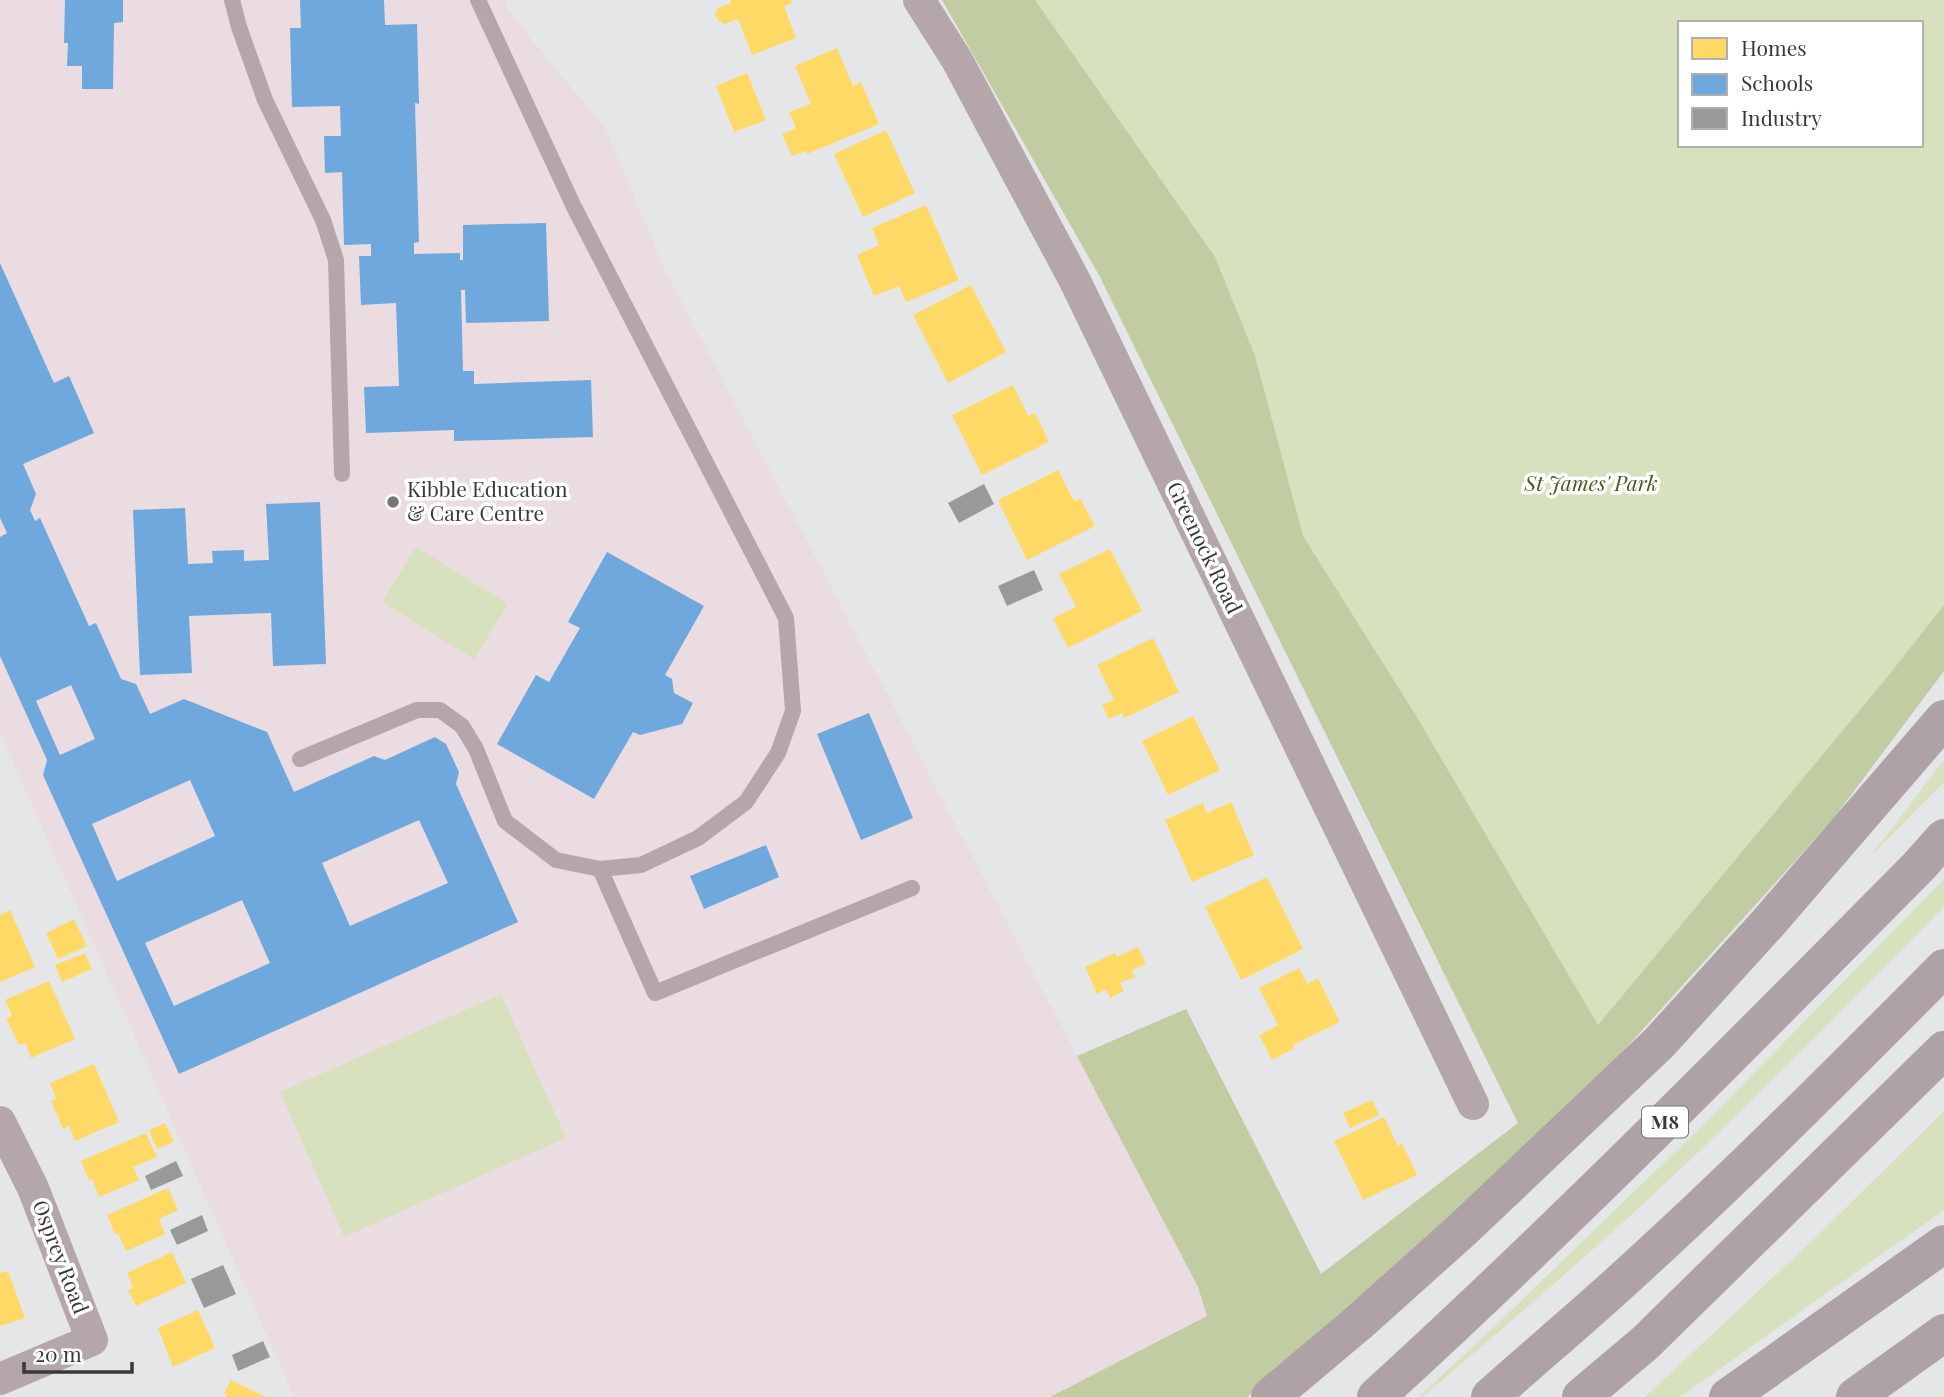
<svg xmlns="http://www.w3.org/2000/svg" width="1944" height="1397" viewBox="0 0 1944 1397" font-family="'Playfair Display',serif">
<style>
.education{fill:#eadce1}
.green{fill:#d8e1be;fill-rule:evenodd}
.forest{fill:#c2cca2}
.homes{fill:#ffd966}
.schools{fill:#6fa8dc;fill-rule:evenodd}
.industry{fill:#999}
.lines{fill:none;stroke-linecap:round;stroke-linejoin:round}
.lane{stroke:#b5a6aa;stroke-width:16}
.street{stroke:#b5a6aa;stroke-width:32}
.highway{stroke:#aea2a7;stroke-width:38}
.poi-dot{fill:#757678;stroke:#fff;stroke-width:2.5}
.labels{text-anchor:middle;stroke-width:7;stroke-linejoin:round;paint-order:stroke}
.shield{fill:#fff;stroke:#747476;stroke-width:2}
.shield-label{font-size:19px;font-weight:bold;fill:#39393b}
.park-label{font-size:21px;font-style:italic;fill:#4d581f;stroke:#fff}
.poi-label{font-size:21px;fill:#39393b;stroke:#fff;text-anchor:start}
.street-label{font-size:21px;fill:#39393b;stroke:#fff}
</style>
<rect width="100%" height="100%" fill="#e5e6e8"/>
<path class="education" d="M0,0H505L507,7L534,43L605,128L666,272L1198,1287L1208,1317L1050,1397H294L0,732Z"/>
<path class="green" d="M942,0H1944V605L1888,676L1518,1123L1099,275ZM1680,23H1921V145H1680Z
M416,547L508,604L474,659L382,602Z
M1944,760V782L1869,858L1940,765Z
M1944,879V907C1859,994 1773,1081 1685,1165C1600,1245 1511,1322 1422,1397H1419L1495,1326L1703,1125Z
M501,994L566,1138L344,1237L280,1092Z
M1944,1111V1210L1680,1397H1645L1816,1237Z"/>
<path class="forest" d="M942,0H1035L1215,257L1255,356L1303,536L1415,714L1598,1025L1888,676L1944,605V671L1834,818L1598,1079L1459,1209L1247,1397H1050L1207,1316L1198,1287L1077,1056L1186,1009L1321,1274L1518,1123L1099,275Z"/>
<path class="homes" d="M730,0H791L792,3L784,6L796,38L752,55L738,19L725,24L719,21L715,15L718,8L731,3Z
M837,48L853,86L861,82L879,124L807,154L806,151L792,156L782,134L796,128L789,112L811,104L795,66Z
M747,73L766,120L734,132L716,86Z
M886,130L915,193L863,217L834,154Z
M926,205L959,280L906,302L899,286L874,296L857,255L879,245L872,228Z
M971,285L1006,352L948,383L913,315Z
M1013,385L1028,416L1035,413L1049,442L982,475L952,415Z
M1058,470L1074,501L1080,498L1095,526L1027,560L998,500Z
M1110,549L1142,611L1068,648L1053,618L1076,607L1059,574Z
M1153,638L1179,692L1124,718L1122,713L1109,719L1102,705L1114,700L1097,665Z
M1193,716L1220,770L1168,795L1142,741Z
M1231,802L1254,855L1192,882L1165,820L1203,803L1207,813Z
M1267,877L1303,949L1241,980L1205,907Z
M10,910L35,967L0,982V915Z
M74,919L87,946L58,959L46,933Z
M1138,947L1146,964L1132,970L1135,977L1120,983L1124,991L1110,998L1106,989L1097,994L1085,967L1115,953L1117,957Z
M85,953L92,969L62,982L55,965Z
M1299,968L1307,984L1318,978L1340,1022L1293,1045L1295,1048L1272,1060L1259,1035L1278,1025L1259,988Z
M49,981L75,1039L31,1058L25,1043L19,1045L12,1031L6,1018L12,1016L5,1000Z
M94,1064L119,1122L75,1141L69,1126L63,1129L51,1101L56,1098L50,1083Z
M1372,1100L1379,1115L1350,1128L1343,1113Z
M1384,1117L1398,1146L1402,1144L1417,1175L1363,1200L1334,1141Z
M165,1123L174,1142L157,1149L149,1130Z
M146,1133L157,1157L133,1167L139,1180L99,1197L92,1179L89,1181L81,1161Z
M168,1188L178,1210L159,1219L165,1234L126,1251L118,1233L115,1234L107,1215Z
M172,1252L186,1283L136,1306L128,1290L133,1288L127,1273Z
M8,1271L25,1318L0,1326V1273Z
M198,1310L215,1348L173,1367L158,1328Z
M231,1380L266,1397H226L227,1395L224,1393Z"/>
<path class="schools" d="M65,0H123V22L114,23L113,89H82V66H67L68,43H64Z
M300,0H384L385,25L417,24L419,104L415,103L419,242L414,243V254L460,253V260H463V225L546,223L549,321L466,323L465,290H461L463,371H474V384L591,380L593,437L454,441V430L366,433L364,387L399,386L396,303L361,305L359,256H371V244L344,245L342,172L325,173L324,136H341L340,106L292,107L290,28H301Z
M0,263L54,383L69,376L94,433L23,464L36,494L30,510L35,521L40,518L89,626L96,623L121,679L136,684L150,714L184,699L267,732L294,792L374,756L385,760L435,737L446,744L459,772L456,784L518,922L179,1074L43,775L47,760L0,656V537L7,533L0,518ZM71,685L95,739L60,755L36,701ZM190,780L215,836L117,881L92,824ZM419,820L448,883L350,926L322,863ZM242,900L270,963L174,1006L145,943Z
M320,502L326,664L273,666L271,613L189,616L192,673L140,675L133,510L185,508L188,564L213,563L212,551L244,550V561L269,560L266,504Z
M607,552L704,606L665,675L672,679L674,693L693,703L682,724L640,735L633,732L594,799L497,744L536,675L549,682L580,628L568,622Z
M869,713L913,818L861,840L817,734Z
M766,845L779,877L704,909L690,876Z"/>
<path class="industry" d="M984,484L994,504L959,523L948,503Z
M1034,570L1043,590L1007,606L998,586Z
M176,1161L183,1176L151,1190L145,1176Z
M202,1215L208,1231L177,1245L170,1230Z
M223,1265L236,1294L204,1308L191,1279Z
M263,1341L270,1357L238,1371L232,1355Z"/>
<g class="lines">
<path class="lane" d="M232,0L239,27L265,100L323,220L336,260L342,474
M300,759L417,710H440L462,726L476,749L505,821L556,860L600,869L641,865L698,838L746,802L778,753L793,711L786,618L574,207L478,0
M600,869L655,993L912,888"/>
<path class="street" d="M919,0L957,60L1075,281L1473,1104
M0,1122L33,1188L92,1340L0,1379"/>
<path class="highway" d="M1270,1397L1357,1324L1463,1229L1659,1043L1768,923L1944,719
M1376,1397C1563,1226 1741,1046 1919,866L1944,838
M1490,1397C1528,1363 1567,1330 1605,1296C1722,1191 1833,1080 1944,968
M1581,1397L1645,1343L1944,1050
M1728,1397L1944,1244
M1855,1397L1944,1333"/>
</g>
<circle class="poi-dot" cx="393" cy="502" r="7"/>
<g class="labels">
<rect class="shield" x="1642" y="1106.5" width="46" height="31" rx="5"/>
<g class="shield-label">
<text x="1665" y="1129">M8</text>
</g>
<g class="park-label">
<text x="1591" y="491">St James' Park</text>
</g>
<g class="poi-label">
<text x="407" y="497">Kibble Education<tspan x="407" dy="24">&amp; Care Centre</tspan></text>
</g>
<g class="street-label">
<text transform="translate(1204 548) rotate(64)" y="7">Greenock Road</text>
<text transform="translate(60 1257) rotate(69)" y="7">Osprey Road</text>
</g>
</g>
<rect x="1678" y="21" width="245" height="126" fill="#ffffff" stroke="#b0b0b1" stroke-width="2"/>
<rect x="1692" y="38" width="35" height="21" fill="#ffd966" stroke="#b0b0b1" stroke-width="2"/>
<text x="1741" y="56" font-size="21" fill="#39393b">Homes</text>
<rect x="1692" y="74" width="35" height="21" fill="#6fa8dc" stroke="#b0b0b1" stroke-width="2"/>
<text x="1741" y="91" font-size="21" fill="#39393b">Schools</text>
<rect x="1692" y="108" width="35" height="21" fill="#999999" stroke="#b0b0b1" stroke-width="2"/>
<text x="1741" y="126" font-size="21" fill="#39393b">Industry</text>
<path d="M24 1362v10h108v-10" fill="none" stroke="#39393b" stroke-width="3.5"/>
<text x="35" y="1362" font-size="21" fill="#39393b" stroke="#ffffff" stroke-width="5" paint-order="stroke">20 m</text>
</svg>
